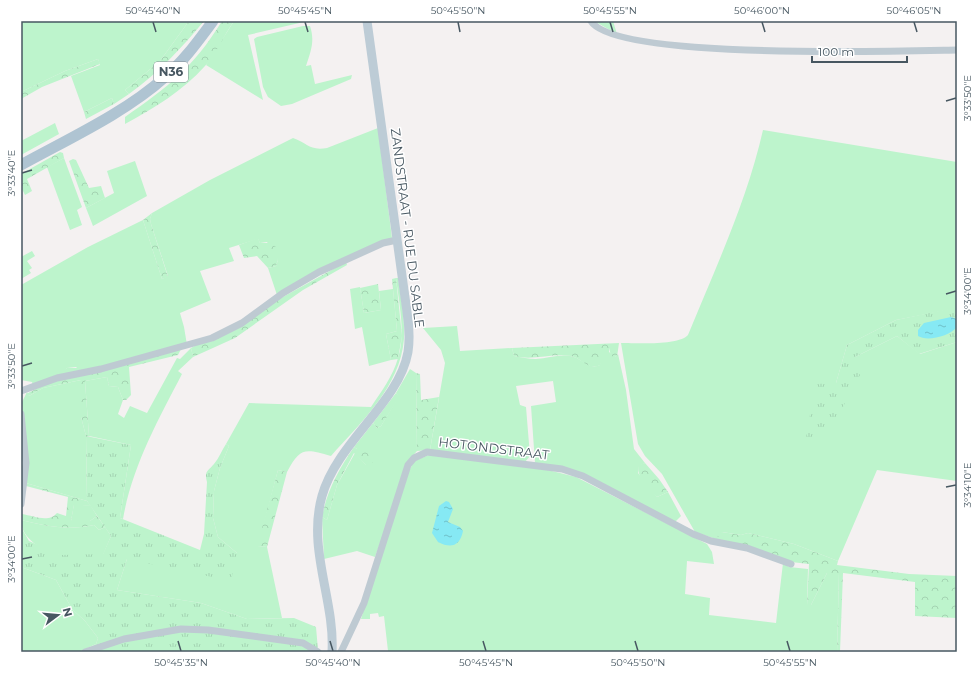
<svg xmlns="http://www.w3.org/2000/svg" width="978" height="673" viewBox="0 0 978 673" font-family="Montserrat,sans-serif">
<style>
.green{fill:#bdf4cc}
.forest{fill:url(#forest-crowns)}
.park{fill:url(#park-tufts)}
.water{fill:url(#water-ripples)}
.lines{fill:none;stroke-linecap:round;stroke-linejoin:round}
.street{stroke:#becad2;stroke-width:7}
.secondary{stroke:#bdccd6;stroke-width:9}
.primary{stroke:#afc4d2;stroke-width:11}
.ticks{fill:none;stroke:#475761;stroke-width:1.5}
.labels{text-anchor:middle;stroke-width:3;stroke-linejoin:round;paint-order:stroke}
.shield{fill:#fff;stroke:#7e8990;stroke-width:1}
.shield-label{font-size:12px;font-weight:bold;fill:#475761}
.street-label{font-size:13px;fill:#475761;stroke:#fff}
.neatline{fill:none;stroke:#475761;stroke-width:1.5}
.ticks-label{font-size:10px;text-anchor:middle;fill:#475761}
</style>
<defs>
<pattern id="forest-crowns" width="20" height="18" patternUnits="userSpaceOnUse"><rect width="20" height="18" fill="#bdf4cc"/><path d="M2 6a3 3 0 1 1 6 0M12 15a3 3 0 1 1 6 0" fill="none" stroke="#a4d3b2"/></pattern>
<pattern id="park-tufts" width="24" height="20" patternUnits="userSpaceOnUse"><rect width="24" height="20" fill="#bdf4cc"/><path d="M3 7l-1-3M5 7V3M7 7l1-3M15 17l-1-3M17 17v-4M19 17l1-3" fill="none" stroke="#a4d3b2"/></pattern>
<pattern id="water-ripples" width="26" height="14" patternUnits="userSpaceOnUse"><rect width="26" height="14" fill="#86e9f4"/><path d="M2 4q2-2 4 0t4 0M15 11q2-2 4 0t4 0" fill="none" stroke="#6fc0c9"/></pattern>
</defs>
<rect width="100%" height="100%" fill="#f4f1f1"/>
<path class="green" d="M21,21H189L160,61L125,90L129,94L114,104L112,98L84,112L71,76L100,65L98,59L65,71L21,92Z
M234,21H308L248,35L263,100L206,65Z
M594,21H613L617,34Z
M303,26H310C315,41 311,51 306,66L311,65L315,84L352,75L351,79L292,104L281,106L268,97L263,87L254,39L257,37Z
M55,123L59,134L21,155V141Z
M378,128L392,238L277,295L268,268L276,266L278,260L267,242L260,243L258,239L229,248L234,261L200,271L211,300L180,313L184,327L187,345L81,372L76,367L67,368L62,376L33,386L32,382L21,380V285L88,247L143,220L162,279L168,276L151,224L150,219L152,213L210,180L293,138C308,143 309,151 327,148Z
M763,130L957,162V308L896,320L847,345L836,383L806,438L855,357L897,336L920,354L957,342V481L877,470L838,561L794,544L748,533L741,535L722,532L719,540L695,532L662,474L645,456L638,444L621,343C636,343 678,346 688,335C715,269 747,201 763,130Z
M64,158L82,207L77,210L82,225L70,230L47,167Z
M135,161L147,196L93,226L86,208L114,193L107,171Z
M32,251L35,256L27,261L32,268L29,270L31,273L21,279V257Z
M396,278H398C401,298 405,318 404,339C400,387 361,422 331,456C304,448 300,448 287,472L278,470L258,546L267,547L282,618L247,619L201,603L117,590L127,559L237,553L218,537L213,518L214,491L220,468L229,446L226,444L249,403L371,407C381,392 393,376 398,358C406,333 399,304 396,278Z
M360,287L364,313L381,310L379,291L393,289L397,331L386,334L391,360L369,366L362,327L355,329L350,289Z
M457,326L460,351L512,348L514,356C521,357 529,359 536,359C549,358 562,353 574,357C583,360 590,370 600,365L601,348H609V352L616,357L618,354L626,390L634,449L645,463L639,466L638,473L657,497L668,492L681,516L674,523L605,485L535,463L531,406L556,402L553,381L516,386L520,405L526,407L530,456L525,462L430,450L445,363L441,350L423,328Z
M191,348L193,357L178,371L182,374C158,420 132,467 123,519L120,518L131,445L89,436L85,381L107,377L109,386L118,387L123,400L118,414L124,418L130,406L147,413L177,358L180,359Z
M410,369L416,373L417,451L411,458L375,557L357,551L324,559L322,517L327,520L337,485L355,453L366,465L361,449H357L354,447L373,423L377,428L381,426L399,396L396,393Z
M81,380V417L86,436L87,501L26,483L22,402L27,392L29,396L43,388Z
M429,455L548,470L576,477L707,544L712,552L714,564L687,561L685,594L710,598L709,615L776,623L783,563L789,567L808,569L807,605H811L827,573H839L837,652H385L388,651L384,616L379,617L378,613L370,614V619H361L404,481L414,461Z
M74,504L91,506L97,516L90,521H71Z
M21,520C47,526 67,531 94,525L99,530L105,527L111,536L103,555C90,555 73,558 59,555C43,551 21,539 21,520Z
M21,567L56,580L72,609L85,621L98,638L96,644L79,652H21Z"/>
<path class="forest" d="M189,21H204C181,49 158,73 129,94L125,90L160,61Z
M222,21H234C224,35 217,53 205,66C183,91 154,108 125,124V117C169,86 193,68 222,21Z
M98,59L100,64L42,87L21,99V92L65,71Z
M112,98L114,104L86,119L84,112Z
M60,152L63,153L64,158L27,179L32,191L25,195L21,187V174Z
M73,159L76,160L89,188L101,186L105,198L86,208L69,161Z
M152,213L150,219L151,224L168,277L162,279L143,220Z
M258,238L260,243H271L276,247L278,260L276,266L268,268L257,256L244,258L239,245Z
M346,262L347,265L303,290L235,338L193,357L191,348Z
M396,278L402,336L398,359L391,360L386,334L397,331L392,279Z
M378,284L381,310L364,313L360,288Z
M619,343L617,357L611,356L609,348H601L602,360L600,365C589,371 581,358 571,356C552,353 533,361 514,356L512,348Z
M181,349L178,355L129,367L131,395L126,400H123L118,387L109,386L107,377L85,381L89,436H86L81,417V380L43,388L29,396L26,394L62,376L63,372L67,368H78L81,372Z
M416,373L420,374L421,400L439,397L430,450L417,451Z
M396,393L400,396L381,426L377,428L373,423Z
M354,447L357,449L372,448L375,460L370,465H366L354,453L337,485L327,520L322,517C327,490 339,469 354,447Z
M645,463L659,479L668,492L657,497C649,490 635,476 639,465Z
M278,470L287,472L267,547L257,546Z
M26,483L87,501L91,506L74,505L71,521H90L97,516L105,527L99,530L94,525C67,531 47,526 21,520L22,514C34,516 49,523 57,513L66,516L68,497L26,486Z
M722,532L741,535L748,533L794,544L838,561L837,565L909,574L957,576V618L915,616V582L843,573L840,652H837L839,573H827L811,605H807L809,564L791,562L719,540L717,538L719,533Z"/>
<path class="park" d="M953,308H957V342L919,354L897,336L855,357L860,375L826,439L815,441L806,438L815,384L836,383L847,345L896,320Z
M86,436L131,445L120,518L200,550L204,534L207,482C204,471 208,471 214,464C219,458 222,450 226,444L229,446L220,468L214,491L213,518L218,537L237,553L231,581L127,559L117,590L201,603L247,619L294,618L316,627L318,650L325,652H82L96,644L98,638L85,621L72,609L56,580L21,567V527L29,541L60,555L103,554L111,536L87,501Z"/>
<path class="water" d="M951,317L957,319V327C950,336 927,342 918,336V330L924,323Z
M446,501L449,502L453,509L448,522L460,527L463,531C460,546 451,549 438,542L432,533L439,506Z"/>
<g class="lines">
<path class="street" d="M591,21C614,60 903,51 957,50
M21,391L57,378L101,369L212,338L242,323L283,293L319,272L383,243L397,240
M21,414L26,463L21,504
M85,652L124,639L181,629L208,630L303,643L318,652
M341,652L364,603L408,465L414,458L427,452L562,469L583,476L693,534L711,541L747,548L791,564"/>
<path class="secondary" d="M332,652C335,600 307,549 322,496C337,442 399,403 408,352C410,339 409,325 407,312L367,21"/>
<path class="primary" d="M21,165C68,139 125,113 165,77C184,61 198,41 213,21"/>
</g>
<path class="ticks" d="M153,22L156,32M305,22L308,32M458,22L460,32M610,22L613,32M762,22L765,32M914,22L917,32M946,101L956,98M22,173L32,170M946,294L956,291M22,366L32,363M946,487L956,485M22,559L32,557M178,641L181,651M330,641L333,651M483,641L486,651M635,641L638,651M787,641L790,651"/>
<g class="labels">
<rect class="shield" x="154" y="62" width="34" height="20" rx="3"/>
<g class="shield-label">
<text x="171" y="76">N36</text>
</g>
<g class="street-label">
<text transform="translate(408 228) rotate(83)" y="5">ZANDSTRAAT - RUE DU SABLE</text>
<text transform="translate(494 448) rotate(7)" y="5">HOTONDSTRAAT</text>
</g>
</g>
<rect width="978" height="673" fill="none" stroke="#ffffff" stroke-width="44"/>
<g transform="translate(58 615) rotate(74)" stroke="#ffffff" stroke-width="3" paint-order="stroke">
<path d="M0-3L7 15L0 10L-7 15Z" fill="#475761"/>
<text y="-6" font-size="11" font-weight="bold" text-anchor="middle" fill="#475761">N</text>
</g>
<path d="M812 56v6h95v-6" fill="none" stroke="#475761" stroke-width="2"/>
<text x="818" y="56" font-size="12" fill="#475761" stroke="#ffffff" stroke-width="3" paint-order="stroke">100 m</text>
<rect x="22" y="22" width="934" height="629" class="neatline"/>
<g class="ticks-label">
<text x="153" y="14">50°45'40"N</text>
<text x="305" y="14">50°45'45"N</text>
<text x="458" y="14">50°45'50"N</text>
<text x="610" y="14">50°45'55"N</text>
<text x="762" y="14">50°46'00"N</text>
<text x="914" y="14">50°46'05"N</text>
<text transform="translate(967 98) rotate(-90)" y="4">3°33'50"E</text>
<text transform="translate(11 173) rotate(-90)" y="4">3°33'40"E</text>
<text transform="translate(967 291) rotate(-90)" y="4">3°34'00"E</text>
<text transform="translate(11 366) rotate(-90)" y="4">3°33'50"E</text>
<text transform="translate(967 485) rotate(-90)" y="4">3°34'10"E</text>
<text transform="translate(11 559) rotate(-90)" y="4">3°34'00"E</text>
<text x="181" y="666">50°45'35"N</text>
<text x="333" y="666">50°45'40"N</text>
<text x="486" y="666">50°45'45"N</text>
<text x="638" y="666">50°45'50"N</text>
<text x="790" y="666">50°45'55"N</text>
</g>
</svg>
